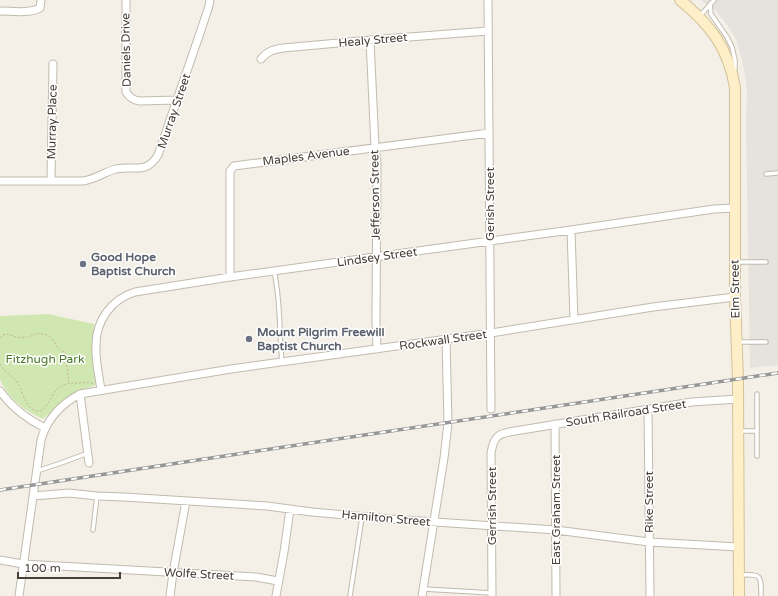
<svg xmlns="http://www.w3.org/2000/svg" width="778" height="596" viewBox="0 0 778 596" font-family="'Varela Round',sans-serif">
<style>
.industrial{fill:#e6e2dd}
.green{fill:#d1e7b1}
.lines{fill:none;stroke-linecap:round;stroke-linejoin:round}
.lane-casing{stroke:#c2baae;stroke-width:5.5}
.street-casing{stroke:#c2baae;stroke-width:9}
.secondary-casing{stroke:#d3c299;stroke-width:12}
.path{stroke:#c1b39c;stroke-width:1;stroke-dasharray:2 2;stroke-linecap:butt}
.lane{stroke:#fff;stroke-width:3.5}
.street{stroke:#fff;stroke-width:7}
.secondary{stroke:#feefc8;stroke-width:10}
.rail-casing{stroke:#979797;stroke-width:3.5}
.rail{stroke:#fff;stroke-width:2;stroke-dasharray:6;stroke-linecap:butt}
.worship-dot{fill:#6b7280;stroke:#fff;stroke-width:1.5}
.labels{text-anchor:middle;stroke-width:3;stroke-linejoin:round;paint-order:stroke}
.street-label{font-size:12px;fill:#474037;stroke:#fff}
.worship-label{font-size:12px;font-weight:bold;fill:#5b616d;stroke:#fff;text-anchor:start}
.park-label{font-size:12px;fill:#4a782a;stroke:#fff}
</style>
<rect width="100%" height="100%" fill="#f4f0e8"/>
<path class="industrial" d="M700,0H778V365L750,368L746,120L747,92L745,74L741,57L736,39L728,26L715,10Z"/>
<path class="green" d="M48,314L94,324L93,357L96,385L76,392L57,406L43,419C24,410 8,399 0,379V316Z"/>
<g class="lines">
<g class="lane-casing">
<path id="lane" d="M710,4L711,14L727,37L732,47L735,60V69
M700,16L714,0
M766,174L778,173
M737,262H766
M274,271C281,301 279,332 282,362
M737,342H766
M757,394V431
M740,431H757V456
M37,471L61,463L88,453
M93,530L97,496
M741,575C762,574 761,575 761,596
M424,589L492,593
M350,596L362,517"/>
</g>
<g class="street-casing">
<path id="street" d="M126,0V92C129,97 133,100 139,101L178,100
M488,0L491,409
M0,11C12,11 28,14 40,8L41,0
M370,40L375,147L377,164L376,321L377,349
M261,59C268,51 272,50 283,48L383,39L488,31
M51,180L53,64
M0,181H83C97,179 104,172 116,169C134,165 146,175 158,155L200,33L209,6L210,0
M571,230L574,320
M230,277V171L234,166L489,133
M101,390C99,375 95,360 96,345C96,320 112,299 135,292L230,277L490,241L571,230L714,209L735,208
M0,391C12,408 27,419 45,428
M80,394L89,463
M648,409L650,596
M555,424L556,596
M33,496L69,493L97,496L124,497L267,506L312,512L390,519L556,530L649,542L739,547
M0,560L23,564L256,577L278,581
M19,596L41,440C47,419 61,404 80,394L231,369L491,333L653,307L735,297
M170,596L173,573L186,501
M276,596L284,552L290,509
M422,596L444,458L448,423L446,339
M492,596L491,453C494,436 497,434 515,431L692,402L738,399"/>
</g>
<g class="secondary-casing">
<path id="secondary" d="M680,0C710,24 729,49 735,88V297L738,380L739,596"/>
</g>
<path class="path" d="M0,338C7,330 10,337 18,337C26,338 31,337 37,333C41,334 47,334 50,337C56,342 57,351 65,352L69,382
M0,364C5,373 12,375 17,382C23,390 22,399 30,407C45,421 50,395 58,388C65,383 71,383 79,383C84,383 88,381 93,384"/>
<use href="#lane" class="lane"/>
<use href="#street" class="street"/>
<use href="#secondary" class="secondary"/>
<g class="rail-casing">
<path id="rail" d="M0,490L198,460L778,373"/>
</g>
<use href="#rail" class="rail"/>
</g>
<g class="worship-dot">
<circle cx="83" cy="264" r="4"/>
<circle cx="249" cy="339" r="4"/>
</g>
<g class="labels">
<g class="street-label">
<text transform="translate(373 40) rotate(-5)" y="4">Healy Street</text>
<text transform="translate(126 50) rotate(-91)" y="4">Daniels Drive</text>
<text transform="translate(174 111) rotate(-71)" y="4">Murray Street</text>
<text transform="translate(52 122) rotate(-89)" y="4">Murray Place</text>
<text transform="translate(306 156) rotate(-7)" y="4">Maples Avenue</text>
<text transform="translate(375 195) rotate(-91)" y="4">Jefferson Street</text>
<text transform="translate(490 204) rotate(-90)" y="4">Gerish Street</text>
<text transform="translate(377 257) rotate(-8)" y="4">Lindsey Street</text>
<text transform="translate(735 289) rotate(-91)" y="4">Elm Street</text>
<text transform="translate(443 340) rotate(-8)" y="4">Rockwall Street</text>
<text transform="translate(626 413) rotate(-9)" y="4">South Railroad Street</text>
<text transform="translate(649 502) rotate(-90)" y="4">Rike Street</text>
<text transform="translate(492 506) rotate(-90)" y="4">Gerrish Street</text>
<text transform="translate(556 510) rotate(-90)" y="4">East Graham Street</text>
<text transform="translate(386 518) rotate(5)" y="4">Hamilton Street</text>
<text transform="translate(199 574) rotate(3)" y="4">Wolfe Street</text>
</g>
<g class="worship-label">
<text x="91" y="261">Good Hope<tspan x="91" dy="14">Baptist Church</tspan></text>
<text x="257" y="336">Mount Pilgrim Freewill<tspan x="257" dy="14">Baptist Church</tspan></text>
</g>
<g class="park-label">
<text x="45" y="363">Fitzhugh Park</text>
</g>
</g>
<path d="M18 572v6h102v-6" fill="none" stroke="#474037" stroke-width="2"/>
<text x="24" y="572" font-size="12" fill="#474037" stroke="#ffffff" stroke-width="3" paint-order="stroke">100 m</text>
</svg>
